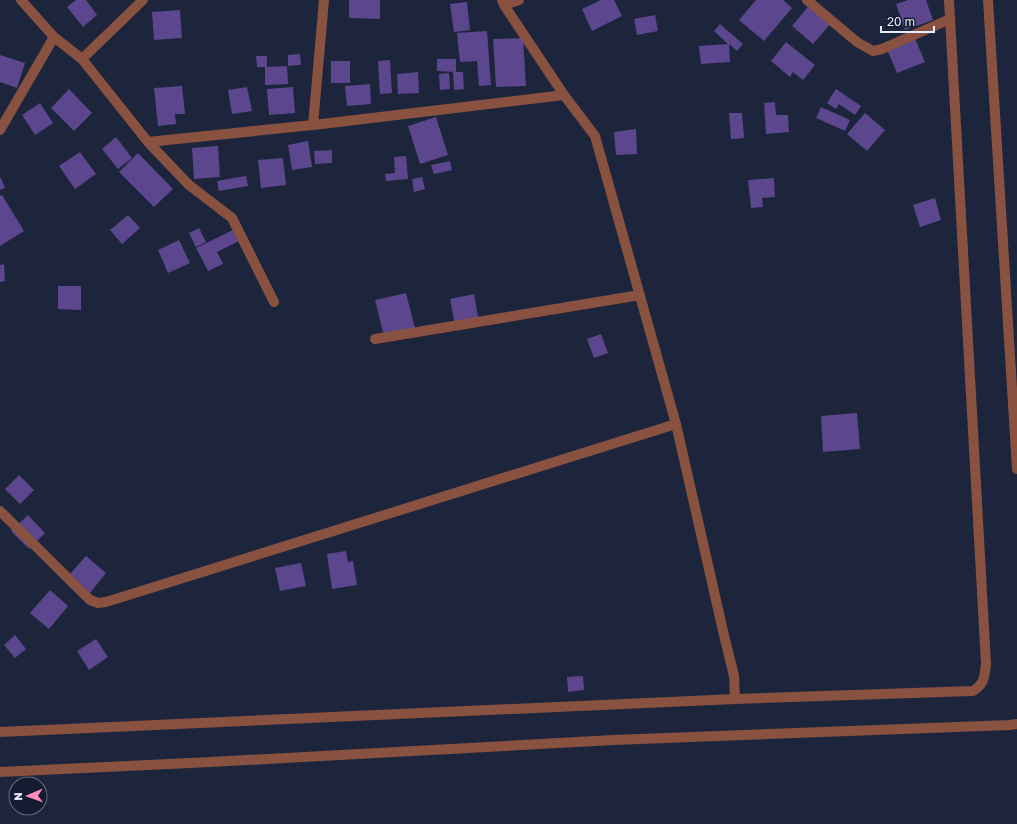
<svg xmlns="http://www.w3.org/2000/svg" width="1017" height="824" viewBox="0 0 1017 824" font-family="'Golos Text',sans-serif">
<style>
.building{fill:#5c468e}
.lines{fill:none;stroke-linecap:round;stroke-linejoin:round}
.lane{stroke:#885140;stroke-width:10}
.street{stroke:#885140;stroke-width:10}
</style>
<rect width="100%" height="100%" fill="#1c253b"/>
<path class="building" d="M76,0H86L97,15L83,27L67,7Z
M349,0H380V19L349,18Z
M601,0H614L622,16L592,31L582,9Z
M756,0H783L792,8L764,41L739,20Z
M908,0H926L933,20L905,30L896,4Z
M467,2L470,30L454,32L450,4Z
M811,3L832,22L813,44L792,26Z
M180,10L182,38L154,40L152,12Z
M655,15L658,31L637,35L634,19Z
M720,24L743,44L737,51L729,44L730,62L701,64L699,46L728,44L714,31Z
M487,31L491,85L479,86L477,61L460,62L457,33Z
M914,36L925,62L897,73L886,47Z
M523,38L526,86L496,87L493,39Z
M786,42L815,65L803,80L793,72L790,77L771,61Z
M300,54L301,65L288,66V55Z
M0,55L25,63L17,88L0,82Z
M256,56H267V67L287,66L288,84L265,85V67H257Z
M437,59H456V72L437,71Z
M390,60L392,93L380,94L378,61Z
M331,61H350V83H331Z
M418,72L419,93L398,94L397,74Z
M453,72H463L464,89L454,90Z
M449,73L450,89L440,90L439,74Z
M370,84L371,104L347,106L345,86Z
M182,86L185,114H175L176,124L158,126L154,88Z
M247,87L252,111L232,114L228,90Z
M293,87L295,113L269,115L267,89Z
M69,89L92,113L74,131L51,108Z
M836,89L861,106L855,115L839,104L836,109L827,103Z
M775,102L776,115H788L789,132L766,134L764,103Z
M40,103L53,123L35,135L22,115Z
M821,107L850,120L845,131L816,118Z
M729,113H742L744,138L731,139Z
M865,113L885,130L867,151L847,134Z
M436,117L448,155L420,164L408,126Z
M636,129L637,154L616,155L614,132Z
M116,137L132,158L118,169L102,149Z
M308,141L312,167L292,170L288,145Z
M218,146L220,177L194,179L192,148Z
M332,150V163L315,164L314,151Z
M80,152L96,174L75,189L59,166Z
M138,153L173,189L154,207L119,172Z
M406,156L408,179L386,181L385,174L395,173L394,157Z
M283,158L286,185L261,188L258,160Z
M450,161L452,170L434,174L431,165Z
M246,176L248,186L219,191L217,181Z
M422,177L425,189L414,192L412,179Z
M0,178H1L5,188L0,190Z
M774,178L775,197L762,198L763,207L751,208L748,180Z
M2,195L24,231L0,246V196Z
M935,198L941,220L920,227L913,205Z
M128,215L140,228L122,244L110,230Z
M199,228L206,242L196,247L189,233Z
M233,230L239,241L217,252L223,264L208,271L196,248Z
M179,240L190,263L168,273L158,250Z
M4,264L5,281L0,282V265Z
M58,286H81V310L58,309Z
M406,293L415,329L384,336L375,300Z
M474,294L479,322L455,326L450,299Z
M601,334L608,353L594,358L587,339Z
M857,413L860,449L823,452L821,416Z
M19,475L34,490L20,504L5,489Z
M28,515L45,533L29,549L11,531Z
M346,551L348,562L353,561L357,585L332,589L327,554Z
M86,556L106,573L90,593L69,575Z
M301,563L306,586L280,591L275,568Z
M50,590L68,606L49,629L30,613Z
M15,635L26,649L15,658L4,645Z
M96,639L108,657L89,670L77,651Z
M583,676L584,690L568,692L567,677Z"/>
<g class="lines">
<path class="lane" d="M988,0L1017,469
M0,772L211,762L613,740L1010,725L1017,724"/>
<path class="street" d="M21,0L54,37L82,59L148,142L189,185L232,218L274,302
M502,0L504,5L564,95L595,136L676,424L723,631L734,676L735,699
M807,0L857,42L873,51L882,49L950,19
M504,5L519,0
M82,59L143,0
M313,125L324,0
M0,130L54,37
M148,142L313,125L564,95
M375,339L640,295
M0,511L90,600L98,603L106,602L167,583L676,424
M0,732L735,699L973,691C985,683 984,678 986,664L949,0"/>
</g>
<g transform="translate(28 796) rotate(268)"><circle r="19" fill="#131c30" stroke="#676f81"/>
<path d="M0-3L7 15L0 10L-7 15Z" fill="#fd8ebf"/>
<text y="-6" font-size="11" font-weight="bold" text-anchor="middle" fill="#e5ecfa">N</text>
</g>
<path d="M881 26v6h53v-6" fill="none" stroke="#e5ecfa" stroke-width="2"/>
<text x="887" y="26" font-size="12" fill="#e5ecfa" stroke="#131c30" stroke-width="3" paint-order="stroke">20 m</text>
</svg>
